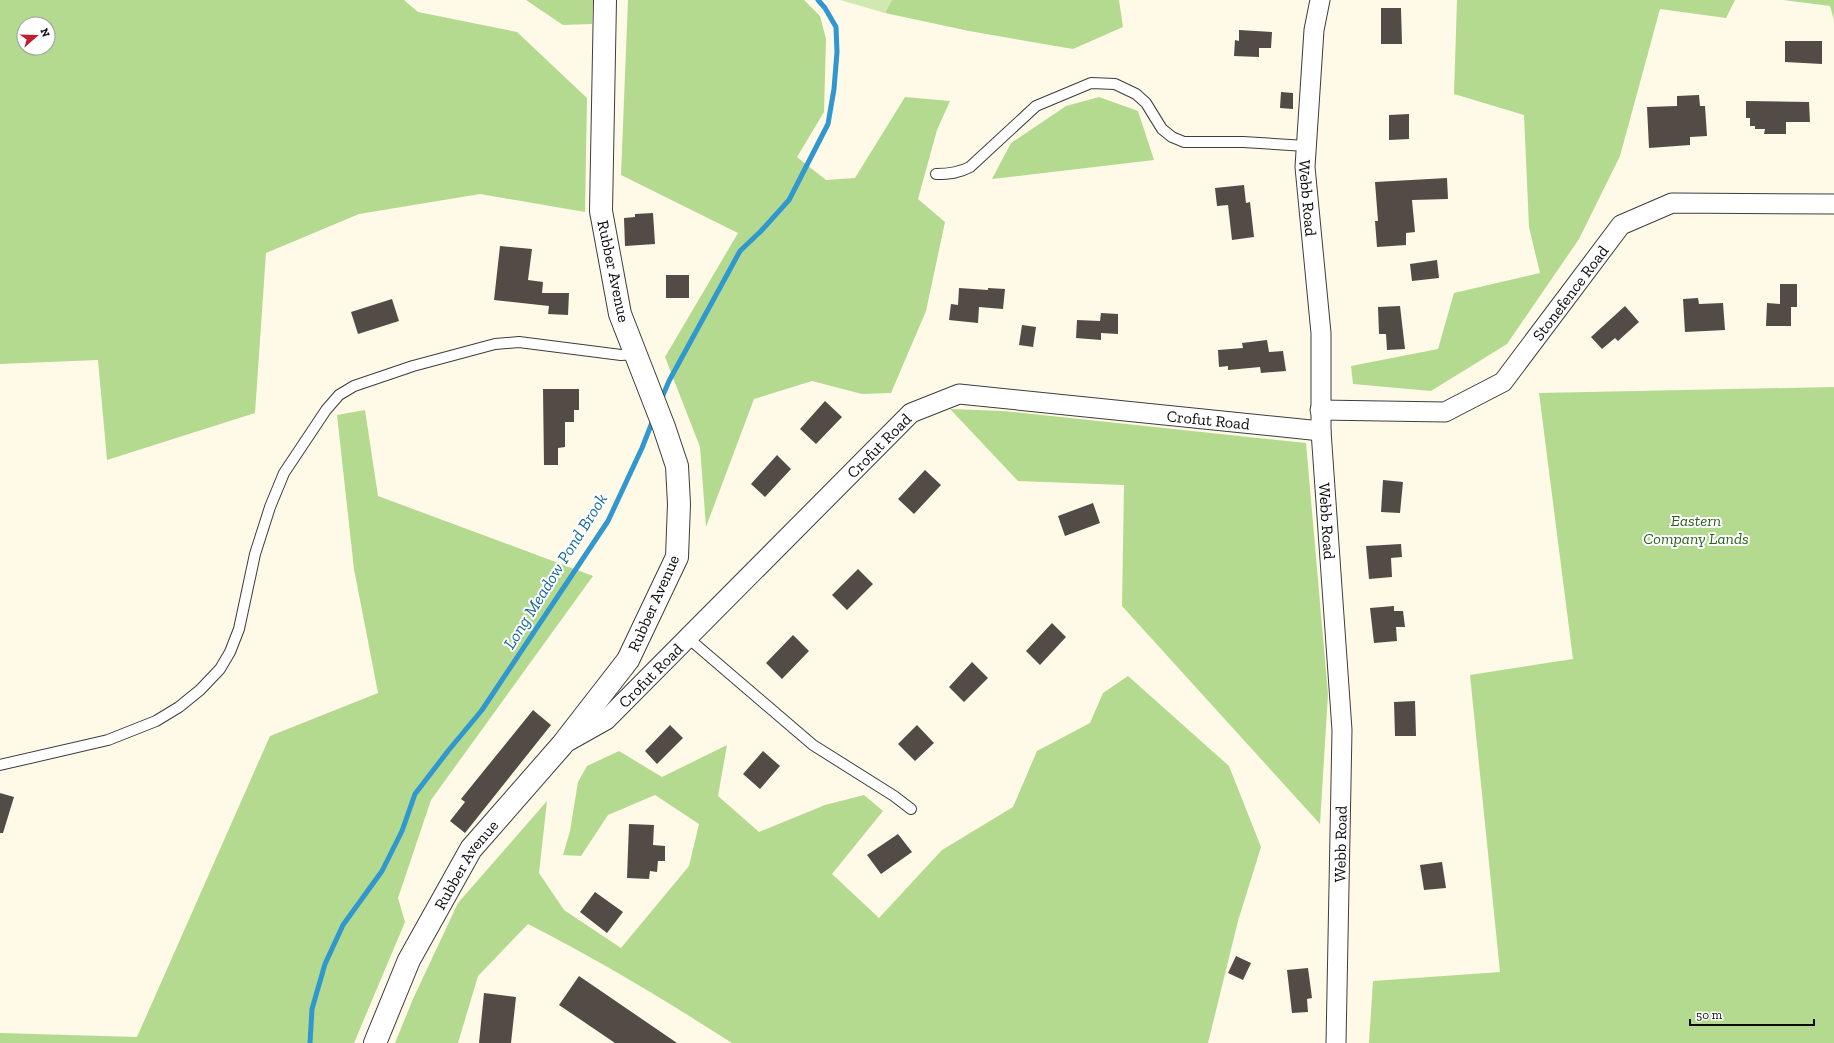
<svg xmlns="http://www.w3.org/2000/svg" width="1834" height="1043" viewBox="0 0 1834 1043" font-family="'Zilla Slab',serif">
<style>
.green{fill:#d0e9b1}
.forest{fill:#b4da90;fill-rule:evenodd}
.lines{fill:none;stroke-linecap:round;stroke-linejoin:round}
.stream{stroke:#3197cf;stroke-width:5}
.building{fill:#534b46}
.service-casing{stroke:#3d3d3d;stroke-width:12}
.minor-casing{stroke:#3d3d3d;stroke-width:21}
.tertiary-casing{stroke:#3d3d3d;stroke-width:24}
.service{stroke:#fff;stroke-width:10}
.minor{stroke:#fff;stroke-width:19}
.tertiary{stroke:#fff;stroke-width:22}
.labels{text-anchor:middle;stroke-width:4;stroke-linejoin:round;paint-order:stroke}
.street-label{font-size:16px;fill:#0a0a0a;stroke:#fff}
.park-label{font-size:16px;font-style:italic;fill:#2c611b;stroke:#fff}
.water-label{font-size:17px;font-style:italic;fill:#13669c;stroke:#fff}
</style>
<rect width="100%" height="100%" fill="#fff9e7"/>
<path class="green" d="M840,0H892L885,13Z"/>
<path class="forest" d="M0,0H404L418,12L517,32L587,98L585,212L480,194L359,214L266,253L255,413L107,460L98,360L0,364ZM24,24H48V48H24Z
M526,0H593L592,24L563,25Z
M628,0H804L820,16L826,39L824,112L797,157L826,180L855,178L905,97L950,101L937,130L918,199L945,222L926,311L891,393L862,394L812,381L754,399L706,527L700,447L665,357L738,233L621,175Z
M892,0H1119L1123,27L1073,49L969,31L885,13Z
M1457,0H1735L1726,18L1660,9L1620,156L1579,239L1507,344L1431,391L1353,384L1351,366L1438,349L1454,293L1540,273L1529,227L1524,115L1454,94Z
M1783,0H1834V20L1830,6Z
M1099,97L1138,111L1154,160L992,179L1011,143L1066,106Z
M1834,387V1043H1369L1373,981L1500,972L1470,675L1573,659L1539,393Z
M950,409L1003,411L1306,443L1328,694L1320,824L1122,606L1124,485L1018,481Z
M365,410L378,496L593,576L431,800L398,898L405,922L354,1043H0V1033L137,1037L270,736L378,693L354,569L337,415Z
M1128,676L1229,766L1261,847L1238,921L1208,1043H732C666,1001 599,960 528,924L478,976L458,1043H395L413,999L458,903L547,801L539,873L564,910L621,948L689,866L699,824L655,795L608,815L581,856L563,855L570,831L578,782L587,766L619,751L662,777L727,745L718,796L759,832L825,805L864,795L883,811L832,874L879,918L942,850L1013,807L1037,751L1090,723L1103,693Z"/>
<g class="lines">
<path class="stream" d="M661,400L669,381L740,251L761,231L789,200L828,124L834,89L837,52L836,27L825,8L818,0
M310,1043L312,1009L325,964L343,925L382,871L402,831L415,794L448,751L482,710L608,521L642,448L653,420"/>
</g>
<path class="building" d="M1381,8H1401L1402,44H1381Z
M1239,30L1272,32L1271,48H1259V57L1234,56L1235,40L1239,41Z
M1785,41H1822V64L1785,62Z
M1281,92L1293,93V109L1280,108Z
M1699,95L1700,106H1705L1707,136L1690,137V145L1649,148L1647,107L1677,106V96Z
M1746,101L1809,102L1810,122H1786V134H1764L1765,129H1755V126H1750V118H1746Z
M1409,114V139L1389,140V115Z
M1447,178L1448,199L1412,200L1415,232L1406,233V245L1377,247L1375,221H1378L1375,182Z
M1244,185L1246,203L1250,202L1254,237L1232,240L1228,205L1217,206L1215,188Z
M653,213L655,244L625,246L624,218L635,217V214Z
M500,246L532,249L528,280L543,282L542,293H569L568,315L548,314L549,306L494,300Z
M1437,260L1439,278L1412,281L1410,264Z
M666,275H689V298H666Z
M1780,284H1797V307H1791V326H1766L1767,303L1780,304Z
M959,288L988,290V288L1005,289L1003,309L979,307L978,323L949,320L951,304L958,305Z
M1698,298L1699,304L1723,303L1725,330L1685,332L1683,299Z
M392,299L399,321L358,334L351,312Z
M1400,306L1405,349L1387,350L1386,334H1379L1378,307Z
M1625,306L1639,322L1618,341L1615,338L1602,349L1591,337Z
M1101,313L1118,314V334L1101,333V340L1076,338L1077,320L1100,321Z
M1022,325L1036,327L1033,347L1019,345Z
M1267,340L1269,352L1283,351L1286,371L1261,373L1260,367L1228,370V366L1219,367L1218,350L1243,348L1242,343Z
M543,389H579V410H574V422H565V447L558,448V465H544Z
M825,401L842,417L816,444L800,429Z
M777,455L791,469L765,497L751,484Z
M925,470L941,485L914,514L898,499Z
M1383,480L1403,482L1400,513L1381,512Z
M1093,503L1100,523L1065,536L1058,516Z
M1401,544L1402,557L1391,558L1392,577L1369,579L1366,546Z
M858,569L873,584L847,610L832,595Z
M1394,606V611H1403L1405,627H1396L1397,641L1374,643L1370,608Z
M1052,623L1066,637L1040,665L1026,651Z
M793,635L809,651L782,679L766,663Z
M972,662L988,678L964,702L949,687Z
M1415,701L1416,736H1395L1394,702Z
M533,710L551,725L465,833L450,821L465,802L461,799Z
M670,725L683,738L657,764L645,751Z
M917,725L934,743L915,761L898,744Z
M763,751L780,766L760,789L743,774Z
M0,793L14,797L3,833H0Z
M629,824L654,825L653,845L665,846V861H658L657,872L650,871L649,879L627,878Z
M898,834L912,852L881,874L867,855Z
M1442,862L1446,888L1424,890L1420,865Z
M595,892L623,912L607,933L580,912Z
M1236,956L1251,963L1243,980L1228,973Z
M1308,968L1312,998L1307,999L1308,1012L1292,1013L1287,970Z
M579,976L677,1043H615L559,1005Z
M484,993L516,997L511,1043H479Z"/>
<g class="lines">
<g class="service-casing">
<path id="service" d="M936,174C949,174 959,173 970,167L1036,106L1091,83L1115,84L1136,94L1146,103L1162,129L1172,137L1184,142H1243L1306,146
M688,638L813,745L894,796L911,809
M0,765L108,740L156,721L179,707L200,690L220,669L230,652L239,629L255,554L270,507L284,473L326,410L339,395L354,386L413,366L495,344L519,342L621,355L635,354"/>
</g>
<g class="minor-casing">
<g id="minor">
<path id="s1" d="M1320,0L1314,30L1305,167L1321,333V431L1342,730L1336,1043"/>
<path id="s2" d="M1320,410L1445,412L1503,382L1621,225L1672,203L1834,204"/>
<path id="s3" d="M565,743L606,720L911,413L959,394L1321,431"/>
</g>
</g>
<g class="tertiary-casing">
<g id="tertiary">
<path id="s4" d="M375,1043L409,960L471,849L562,745L628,660L677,557L679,504L677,466L664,427L620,314L601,211L605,0"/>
</g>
</g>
<use href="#service" class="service"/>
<use href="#minor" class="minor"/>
<use href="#tertiary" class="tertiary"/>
</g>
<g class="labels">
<g class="street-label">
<text dy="6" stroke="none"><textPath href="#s1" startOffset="199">Webb Road</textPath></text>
<text transform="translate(614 271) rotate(78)" y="6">Rubber Avenue</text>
<text dy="6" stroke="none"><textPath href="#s2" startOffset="302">Stonefence Road</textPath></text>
<text dy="6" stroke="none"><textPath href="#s3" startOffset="782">Crofut Road</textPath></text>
<text dy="6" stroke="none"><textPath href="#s3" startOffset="434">Crofut Road</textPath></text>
<text dy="6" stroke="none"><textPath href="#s1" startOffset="523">Webb Road</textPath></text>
<text transform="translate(653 603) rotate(-66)" y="6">Rubber Avenue</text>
<text dy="6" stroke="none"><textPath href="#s3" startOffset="110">Crofut Road</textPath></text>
<text transform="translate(1340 844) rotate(-89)" y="6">Webb Road</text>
<text dy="6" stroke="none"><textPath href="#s4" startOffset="201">Rubber Avenue</textPath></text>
</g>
<g class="park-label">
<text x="1696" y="526">Eastern<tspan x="1696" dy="18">Company Lands</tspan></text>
</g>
<g class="water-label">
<text transform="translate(555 571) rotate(-58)" y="6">Long Meadow Pond Brook</text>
</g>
</g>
<g transform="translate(36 36) rotate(70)"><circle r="19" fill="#ffffff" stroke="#9d9d9d"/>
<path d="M0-3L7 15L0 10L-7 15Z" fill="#bb212f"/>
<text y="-6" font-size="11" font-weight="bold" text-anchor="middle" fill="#0a0a0a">N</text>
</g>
<path d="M1690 1019v6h124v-6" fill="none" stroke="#0a0a0a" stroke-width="2"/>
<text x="1696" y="1019" font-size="12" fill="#0a0a0a" stroke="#ffffff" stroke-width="3" paint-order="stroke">50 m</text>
</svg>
